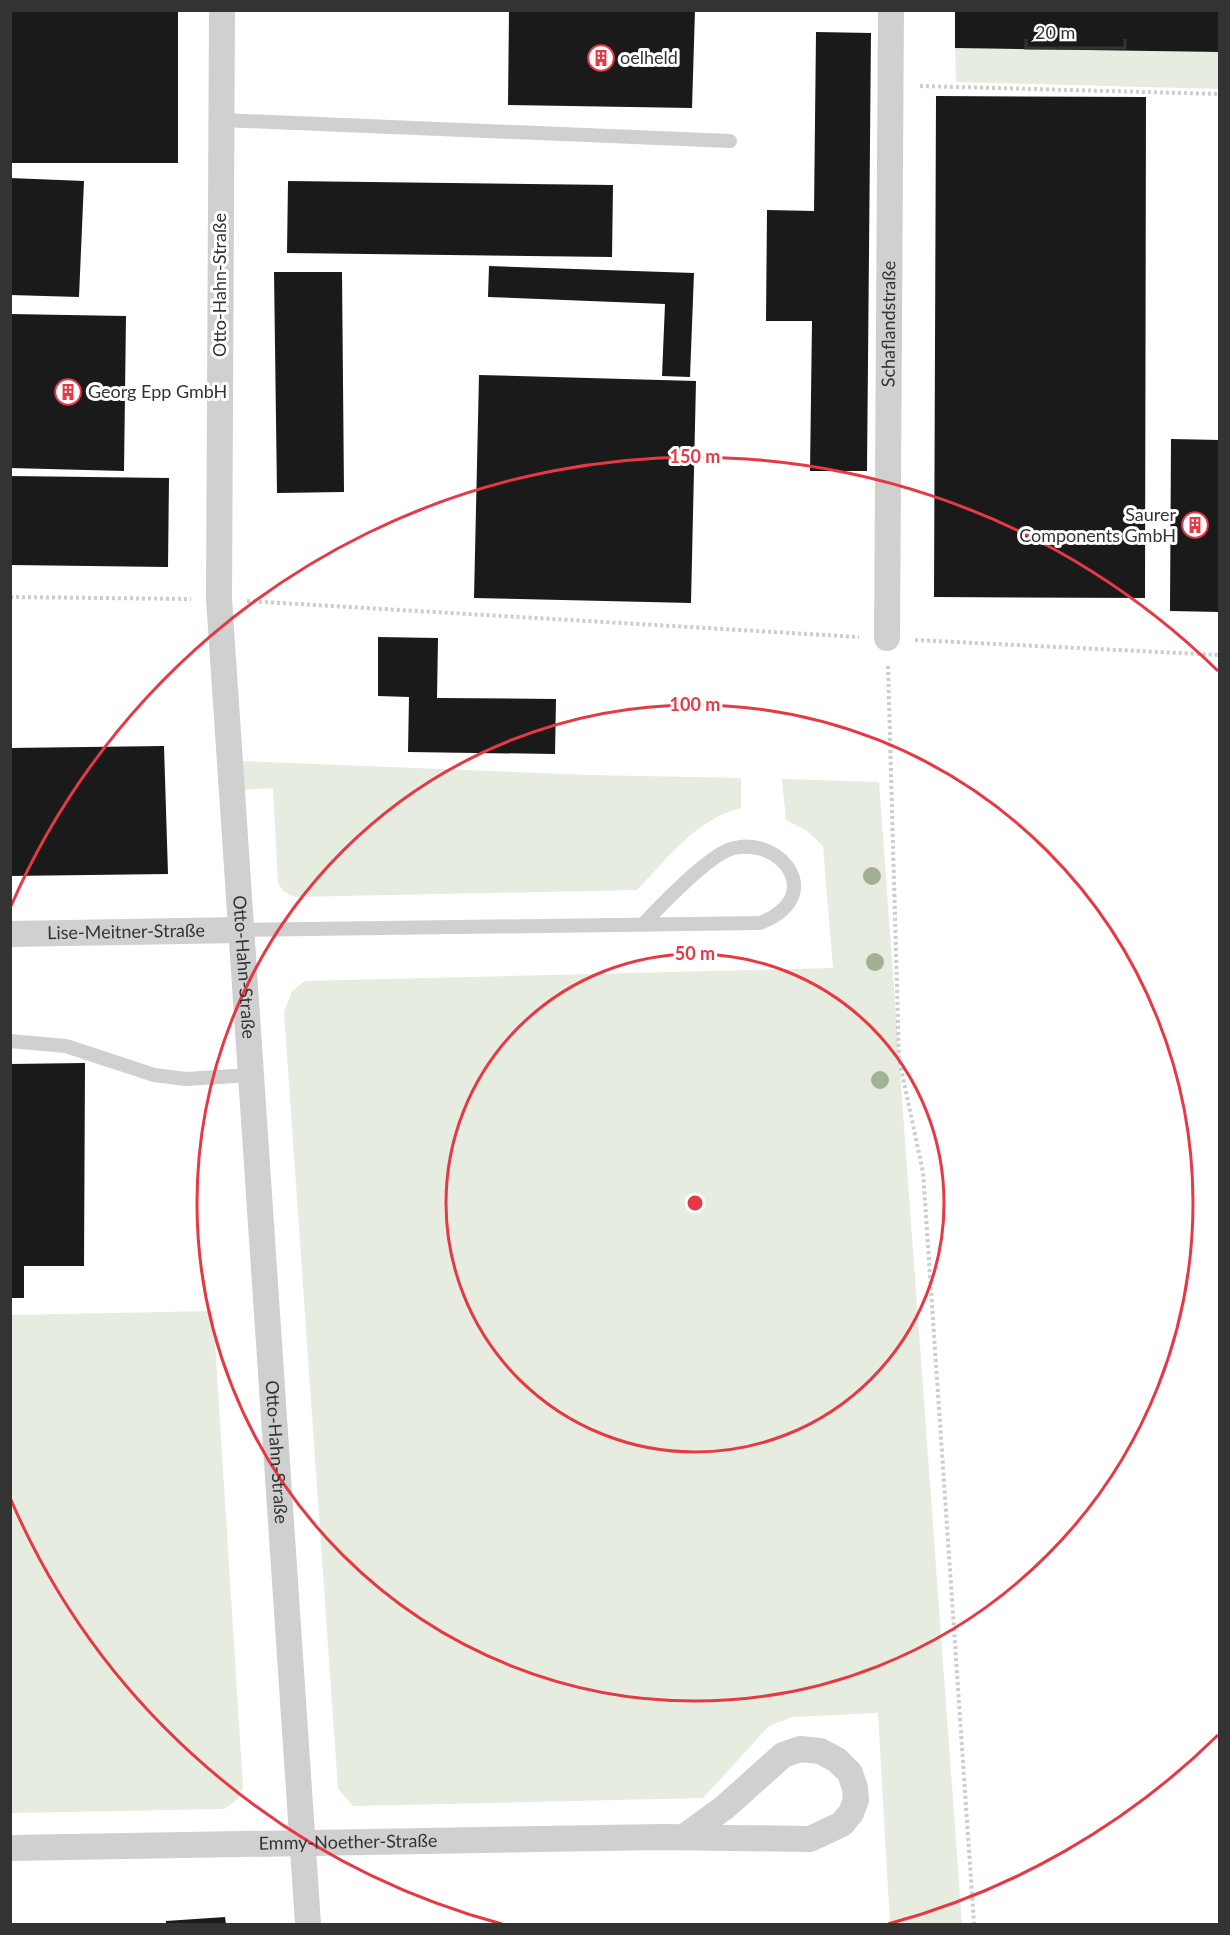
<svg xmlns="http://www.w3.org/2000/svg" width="1230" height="1935" viewBox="0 0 1230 1935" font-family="Lato,sans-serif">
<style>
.green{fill:#e6ecdf}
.building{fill:#1a1a1a}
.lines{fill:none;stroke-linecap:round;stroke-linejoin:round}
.path{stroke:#cdcdcd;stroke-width:4;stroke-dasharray:3 3;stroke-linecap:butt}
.lane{stroke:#d0d0d0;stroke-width:14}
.street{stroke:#d0d0d0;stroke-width:26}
.tree{fill:#a2b095}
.ring{fill:none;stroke:#e63946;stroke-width:3}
.labels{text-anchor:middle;stroke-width:6;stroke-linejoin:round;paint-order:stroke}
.poi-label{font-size:18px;fill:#333;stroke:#fff;text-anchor:start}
.street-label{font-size:18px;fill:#333;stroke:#fff}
.centre{fill:#e63946;stroke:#fff;stroke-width:3}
.ring-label{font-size:18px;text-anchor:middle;font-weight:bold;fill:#e63946;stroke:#fff;stroke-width:6;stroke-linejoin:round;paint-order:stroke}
</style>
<rect width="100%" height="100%" fill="#fff"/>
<path class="green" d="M955,48L1219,52V89L956,82Z
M239,761L590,775L741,778V808C696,819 668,858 637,890L295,897L283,891L278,883L273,788L240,790Z
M782,779L879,782L962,1924H890L878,1713L792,1717L769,1726L703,1798L353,1806L338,1789L284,1012L292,991L305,981L833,968L823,846L807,831L786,820Z
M213,1311L243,1787L237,1800L224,1809L11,1813V1315Z"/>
<path class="building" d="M10,10H178V163H10Z
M509,10H695L692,108L508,105Z
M955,10H1220V52L955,48Z
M816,32L871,33L867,471H810L812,321H766L767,210L814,211Z
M936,96L1146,97L1145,598L934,597Z
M10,178L84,181L79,297L10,295Z
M288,181L613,185L612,257L287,253Z
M489,266L694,273L690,377L662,376L665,304L488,297Z
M274,272H342L344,492L277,493Z
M10,314L126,316L124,471L10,468Z
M479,375L696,381L691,603L474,598Z
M1171,439L1220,440V612L1170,611Z
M10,476L169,478L168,567L10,565Z
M378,637L438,638L437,698L556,699L555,754L408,752L409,697L378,696Z
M164,746L168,874L10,876V748Z
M85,1063L84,1266H24V1298H10V1064Z
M225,1917L226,1924H166V1921Z"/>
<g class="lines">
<path class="path" d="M920,86L1220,94
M10,597L191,599
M247,601L859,637
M915,640L1220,655
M888,666L899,1059L923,1172L974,1924"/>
<path class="lane" d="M221,120L730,141
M241,930L760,923C826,898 784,837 734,848C710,853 661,906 642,925
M10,1041L66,1046L154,1075L186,1079L251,1075"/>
<g class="street">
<path id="s1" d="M222,10L219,599L308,1924"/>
<path id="s2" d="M887,638L891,10"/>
<path id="s3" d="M10,934L241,930"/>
<path id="s4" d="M10,1848L662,1837L810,1839L842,1824L851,1813L856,1800L855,1788L850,1773L837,1760L820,1751L800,1749L783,1755L725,1807L684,1837"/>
</g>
</g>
<g class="tree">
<circle cx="872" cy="876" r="9"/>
<circle cx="875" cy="962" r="9"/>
<circle cx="880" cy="1080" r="9"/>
</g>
<g class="ring">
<circle cx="695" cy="1203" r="249"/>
<circle cx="695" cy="1203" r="498"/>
<path d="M1218 1735A746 746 0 0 1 888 1924M502 1924A746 746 0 0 1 11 1500M11 906A746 746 0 0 1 1218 671"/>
</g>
<defs>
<g id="building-ring" transform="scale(1.35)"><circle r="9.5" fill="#fff" stroke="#e63946" stroke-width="1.5"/><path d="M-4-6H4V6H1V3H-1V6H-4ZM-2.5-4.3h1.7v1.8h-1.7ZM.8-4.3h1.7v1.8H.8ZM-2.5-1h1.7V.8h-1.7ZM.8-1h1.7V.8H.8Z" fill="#e63946"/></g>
</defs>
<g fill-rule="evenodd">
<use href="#building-ring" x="601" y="58"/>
<use href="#building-ring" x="68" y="392"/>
<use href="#building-ring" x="1195" y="525"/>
</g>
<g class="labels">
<g class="poi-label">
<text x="620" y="64">oelheld</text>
<text x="88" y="398">Georg Epp GmbH</text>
<text x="1176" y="521" text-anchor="end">Saurer<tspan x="1176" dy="21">Components GmbH</tspan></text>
</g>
<g class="street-label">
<text transform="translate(220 285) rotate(-90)" y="6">Otto-Hahn-Straße</text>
<text dy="6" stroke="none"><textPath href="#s2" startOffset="314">Schaflandstraße</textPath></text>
<text dy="6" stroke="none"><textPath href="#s3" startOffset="116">Lise-Meitner-Straße</textPath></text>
<text dy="6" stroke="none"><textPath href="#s1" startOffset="958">Otto-Hahn-Straße</textPath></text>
<text dy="6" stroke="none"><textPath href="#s1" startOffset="1444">Otto-Hahn-Straße</textPath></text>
<text dy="6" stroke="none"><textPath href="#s4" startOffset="338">Emmy-Noether-Straße</textPath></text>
</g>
</g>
<circle cx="695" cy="1203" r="9" class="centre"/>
<g class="ring-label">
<text x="695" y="463">150 m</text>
<text x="695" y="711">100 m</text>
<text x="695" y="960">50 m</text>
</g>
<rect width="1230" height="1935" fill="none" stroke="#333333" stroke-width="24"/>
<path d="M1026 39v9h99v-9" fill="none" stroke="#333333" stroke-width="3"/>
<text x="1035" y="39" font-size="18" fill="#333333" stroke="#ffffff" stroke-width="4.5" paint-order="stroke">20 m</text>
</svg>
